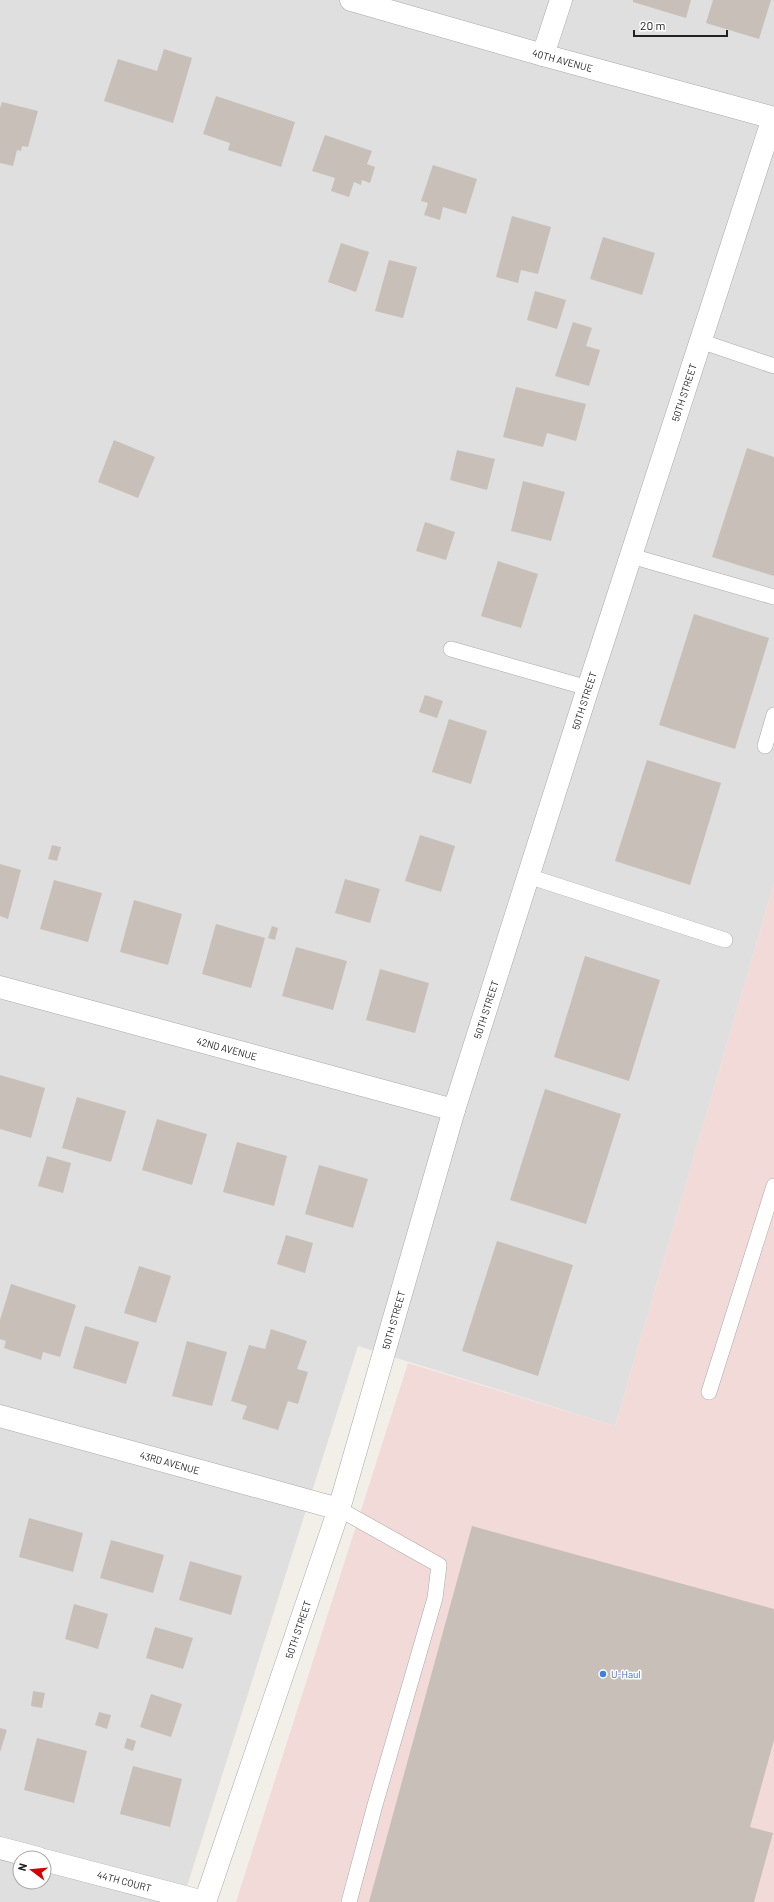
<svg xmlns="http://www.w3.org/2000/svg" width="774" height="1902" viewBox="0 0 774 1902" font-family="Barlow,sans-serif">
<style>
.residential{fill:#e0dfdf;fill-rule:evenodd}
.commercial{fill:#f2dad9}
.building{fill:#c7bfb8}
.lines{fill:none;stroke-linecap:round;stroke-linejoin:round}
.lane-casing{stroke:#a9a9a9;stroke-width:16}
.street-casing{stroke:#a9a9a9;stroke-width:23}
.lane{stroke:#fff;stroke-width:15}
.street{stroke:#fff;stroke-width:22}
.shop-dot{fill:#3f7fe0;stroke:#fff;stroke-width:1.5}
.labels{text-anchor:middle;stroke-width:3;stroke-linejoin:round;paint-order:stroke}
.street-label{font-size:10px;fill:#222;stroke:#fff}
.shop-label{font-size:10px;fill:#366cbe;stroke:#fff;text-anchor:start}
</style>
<rect width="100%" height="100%" fill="#f2efe9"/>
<path class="residential" d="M0,0H774V883L615,1426L358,1346L182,1902H0ZM20,1858H44V1882H20Z"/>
<path class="commercial" d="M774,883V1902H236L408,1363L615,1426Z"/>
<path class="building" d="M633,0H691L686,18L633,2Z
M713,0H771L759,39L706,23Z
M164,49L192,58L173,123L104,101L118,59L157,71Z
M216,96L295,122L281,167L228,150L230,143L203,134Z
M2,102L38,111L28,147L22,146L21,151L17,150L13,166L0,163V108Z
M325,135L372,151L367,164L375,167L370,183L362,180L361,185L354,182L349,197L331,191L335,178L312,171Z
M433,165L477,179L466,214L443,207L440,220L424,215L428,203L421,201Z
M512,216L551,227L538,274L521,270L518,283L496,277Z
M603,237L655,253L642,295L590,279Z
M341,243L369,252L356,292L328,282Z
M389,260L417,267L403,318L375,311Z
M535,291L566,300L557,329L527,320Z
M573,322L592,328L586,346L600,350L589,386L555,376Z
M516,387L586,404L576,441L547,433L543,447L503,437Z
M114,440L155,457L138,498L98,482Z
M747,448L774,457V576L712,557Z
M457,450L495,459L487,490L450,480Z
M523,481L565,492L551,541L511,531Z
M425,522L455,532L446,560L416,551Z
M498,561L538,574L521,628L481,616Z
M694,614L769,638L735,749L659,725Z
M425,695L443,701L437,718L419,712Z
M449,719L487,731L471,784L432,772Z
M647,760L721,783L690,885L615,861Z
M420,835L455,846L441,892L405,881Z
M52,845L61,847L57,861L48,859Z
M0,864L21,870L8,919L0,916Z
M345,879L380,889L370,923L335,913Z
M54,880L102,893L88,942L40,929Z
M134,900L182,914L168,965L120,952Z
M216,924L265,938L251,988L202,974Z
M272,926L278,928L275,940L268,938Z
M296,947L347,961L333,1010L282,996Z
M585,956L660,980L629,1081L554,1057Z
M380,969L429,983L415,1033L366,1020Z
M0,1075L45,1088L31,1138L0,1129Z
M545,1089L621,1114L586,1224L510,1200Z
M77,1097L126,1111L111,1162L62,1148Z
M157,1119L207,1134L192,1185L142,1170Z
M237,1142L287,1156L274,1206L223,1192Z
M47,1156L71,1163L63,1193L38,1186Z
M319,1165L368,1179L353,1228L305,1214Z
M286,1235L313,1243L305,1273L277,1264Z
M497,1241L573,1265L538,1376L462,1351Z
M139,1266L171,1276L156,1323L124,1313Z
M11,1284L76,1305L60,1357L43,1352L41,1360L4,1348L6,1341L0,1339V1320Z
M85,1326L139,1342L126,1384L73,1368Z
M271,1329L307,1341L297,1369L308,1372L298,1404L288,1401L278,1430L242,1419L247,1406L231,1401L249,1345L265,1349Z
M187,1341L227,1352L212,1406L172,1396Z
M29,1518L83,1533L73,1572L19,1557Z
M472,1526L774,1609V1740L750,1827L773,1833L754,1902H369Z
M111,1540L164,1555L153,1593L100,1578Z
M190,1561L242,1576L231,1615L179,1600Z
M74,1604L108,1614L98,1649L65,1639Z
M155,1627L193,1638L183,1669L146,1658Z
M33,1691L45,1693L42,1708L31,1706Z
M151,1694L182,1704L171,1737L140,1727Z
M99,1712L111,1715L107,1729L95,1725Z
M0,1728L7,1730L0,1752Z
M37,1738L87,1751L74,1803L24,1790Z
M127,1738L136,1741L133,1751L124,1748Z
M133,1766L182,1779L170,1827L120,1814Z"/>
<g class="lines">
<g class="lane-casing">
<path id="lane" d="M700,341L774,366
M631,556L774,597
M451,649L588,688
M765,746L774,715
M528,876L725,940
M709,1392L774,1186
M339,1509L439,1565L435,1598L375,1805L349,1902"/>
</g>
<g class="street-casing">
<g id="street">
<path id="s1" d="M351,0L543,55L774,118"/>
<path d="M543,55L561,0"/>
<path id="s2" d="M0,987L454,1110"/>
<path id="s3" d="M0,1416L339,1509"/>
<path d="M0,1848L38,1858"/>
<path id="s4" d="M44,1860L204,1902"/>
<path id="s5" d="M205,1902L339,1509L454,1110L588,688L773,118"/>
</g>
</g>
<use href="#lane" class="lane"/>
<use href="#street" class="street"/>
</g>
<circle class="shop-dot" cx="603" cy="1674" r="4"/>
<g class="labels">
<g class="street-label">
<text dy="4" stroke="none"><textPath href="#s1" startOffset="220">40TH AVENUE</textPath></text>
<text dy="4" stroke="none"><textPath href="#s5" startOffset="1584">50TH STREET</textPath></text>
<text dy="4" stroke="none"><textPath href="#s5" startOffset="1260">50TH STREET</textPath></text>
<text dy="4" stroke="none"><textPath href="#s5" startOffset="936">50TH STREET</textPath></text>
<text dy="4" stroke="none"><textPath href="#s2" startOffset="235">42ND AVENUE</textPath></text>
<text dy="4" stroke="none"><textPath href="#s5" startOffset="612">50TH STREET</textPath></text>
<text dy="4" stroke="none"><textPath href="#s3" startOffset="176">43RD AVENUE</textPath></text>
<text dy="4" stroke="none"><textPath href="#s5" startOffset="288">50TH STREET</textPath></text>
<text dy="4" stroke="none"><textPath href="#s4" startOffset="83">44TH COURT</textPath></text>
</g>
<g class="shop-label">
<text x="611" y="1678">U-Haul</text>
</g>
</g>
<g transform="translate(32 1870) rotate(286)"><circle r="19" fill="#ffffff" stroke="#a7a7a7"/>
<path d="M0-3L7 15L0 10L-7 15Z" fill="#d40000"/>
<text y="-6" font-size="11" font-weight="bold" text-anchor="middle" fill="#222222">N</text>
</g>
<path d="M634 30v6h93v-6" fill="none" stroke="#222222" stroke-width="2"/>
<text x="640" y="30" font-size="12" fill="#222222" stroke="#ffffff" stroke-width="3" paint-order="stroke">20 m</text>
</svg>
